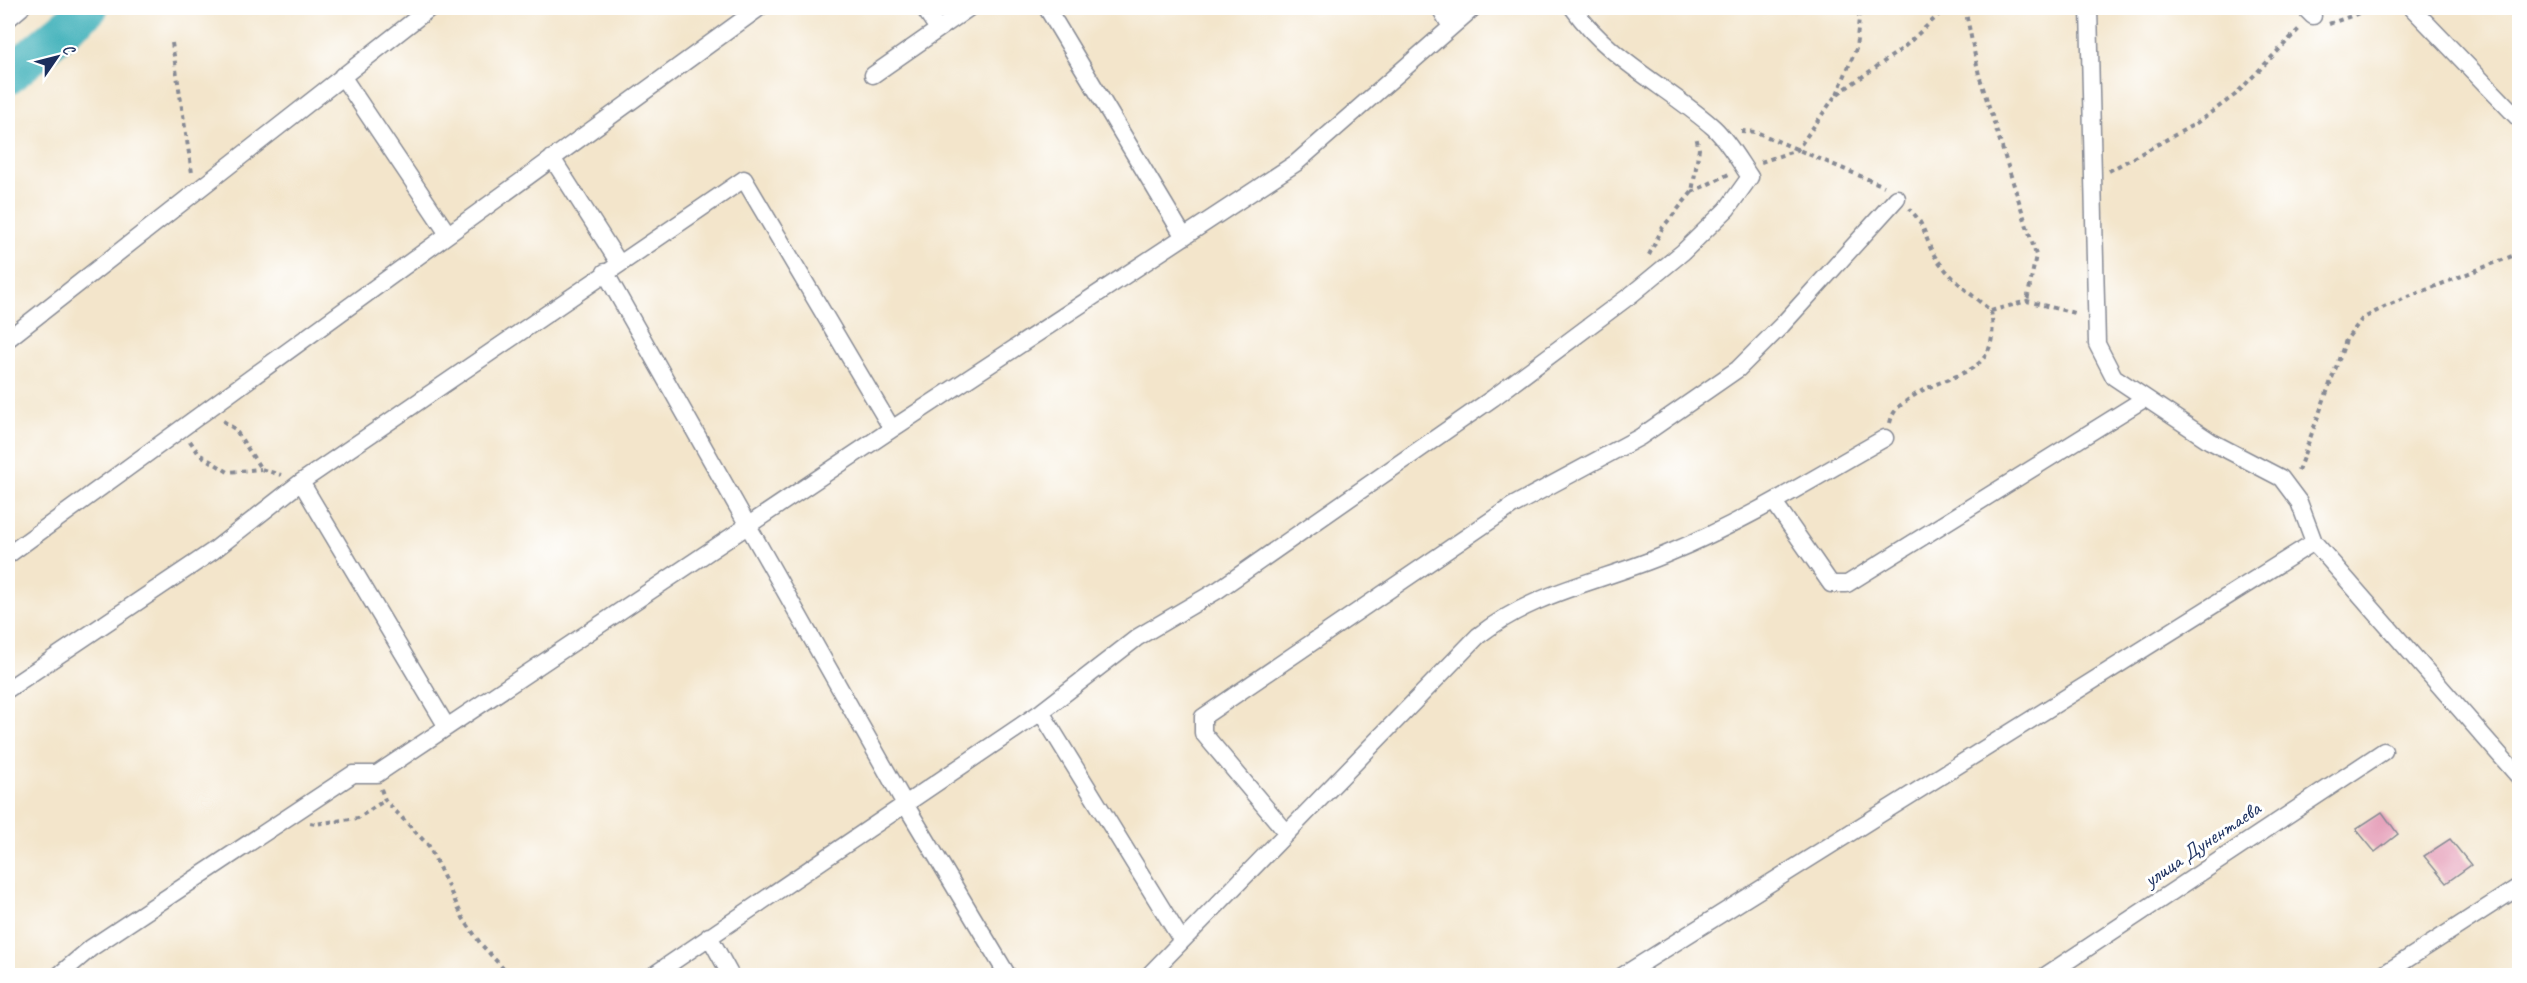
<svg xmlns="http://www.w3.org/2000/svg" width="2527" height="983" viewBox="0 0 2527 983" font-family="Caveat,sans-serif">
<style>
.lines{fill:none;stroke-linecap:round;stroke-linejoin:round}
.river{stroke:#40b1ba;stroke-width:38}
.building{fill:#e59eb8}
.minor-casing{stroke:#878a94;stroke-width:19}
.path{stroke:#878a94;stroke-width:4;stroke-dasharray:4.5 4.5;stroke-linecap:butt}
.minor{stroke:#fff;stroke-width:16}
.labels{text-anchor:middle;stroke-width:6;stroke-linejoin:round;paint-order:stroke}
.street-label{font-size:21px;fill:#1b2f5e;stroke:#fff}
</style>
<rect width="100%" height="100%" fill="#fff"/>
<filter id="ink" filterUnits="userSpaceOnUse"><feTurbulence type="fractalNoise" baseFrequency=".0167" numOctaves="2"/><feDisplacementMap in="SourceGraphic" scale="12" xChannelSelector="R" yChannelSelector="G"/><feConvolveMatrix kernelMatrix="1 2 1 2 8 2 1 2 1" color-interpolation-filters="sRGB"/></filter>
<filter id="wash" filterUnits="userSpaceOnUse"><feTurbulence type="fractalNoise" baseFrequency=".008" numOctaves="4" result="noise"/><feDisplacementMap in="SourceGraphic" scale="24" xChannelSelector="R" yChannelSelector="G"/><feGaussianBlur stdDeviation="1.35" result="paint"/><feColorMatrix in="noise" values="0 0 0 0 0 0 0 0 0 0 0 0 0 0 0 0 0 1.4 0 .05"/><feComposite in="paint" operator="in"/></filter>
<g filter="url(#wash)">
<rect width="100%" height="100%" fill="#f3e5cb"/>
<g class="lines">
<path class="river" d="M8,76L89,8"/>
</g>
<g id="blocks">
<path class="building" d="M2382,812L2398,834L2375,852L2356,829Z
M2450,839L2471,865L2446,883L2424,856Z"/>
</g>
</g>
<g filter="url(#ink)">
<use href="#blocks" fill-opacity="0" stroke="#878a94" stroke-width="1.5"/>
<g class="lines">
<g class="minor-casing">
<path id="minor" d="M924,8L938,29
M1047,8L1184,237
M1440,8L1451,27
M2089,8L2097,344L2114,377L2210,441L2281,478L2299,502L2314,542L2520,778
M2305,8L2313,16
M2412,8L2520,120
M8,19L21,8
M873,75L969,8
M342,76L448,234
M552,158L619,263
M605,272L905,804L1008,976
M8,339L430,8
M301,482L447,727
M1774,502L1831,584H1847L2144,399
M8,555L759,8
M8,689L213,551L301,482L744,179L892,429
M1041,712L1182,941
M1287,833L1203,733V717L1512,506L1640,437L1738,369L1782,325L1897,198
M709,936L731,976
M58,976L91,948L353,774H377L892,429L1296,163L1473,8
M652,976L1041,712L1138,637L1218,590L1493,398L1632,294L1683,252L1727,209L1750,177C1739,161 1728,141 1714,128C1668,87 1609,60 1573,8
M1148,976L1478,636C1537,590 1602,582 1669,553C1744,522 1814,478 1885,438
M1622,976L2314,542
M2045,976L2384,751
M2381,976L2520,886"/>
</g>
<path class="path" d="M1965,8L1979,75L2036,255L2027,301
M2329,24L2373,8
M172,43L192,173
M1837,94L1856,49L1860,8
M1741,131L1756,132L1884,186
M1761,162L1797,150L1836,95L1902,49L1946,8
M2109,171L2195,124L2235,95L2301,27
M1692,192L1729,174
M1649,255L1663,227L1692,192L1699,149L1696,136
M1991,311L2027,301L2078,314
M223,421L235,429L261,469L281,475
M1890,423C1893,410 1899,406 1909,399C1949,369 2002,381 1991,311C1972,295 1951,279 1936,258C1924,241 1928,226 1909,209
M190,441L199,454L228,472L261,469
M2298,471L2346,340L2362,319L2388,305L2520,253
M381,789L385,800L429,846L463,918L480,943L510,976
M310,823L315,824L358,818L385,800"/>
<use href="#minor" class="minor"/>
</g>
</g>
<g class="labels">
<g class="street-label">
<text transform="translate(2202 844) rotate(-34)" y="7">улица Дунентаева</text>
</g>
</g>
<rect width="2527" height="983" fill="none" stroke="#fff" stroke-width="30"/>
<g transform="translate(57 57) rotate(55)" stroke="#ffffff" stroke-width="4.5" paint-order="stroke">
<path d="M0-4.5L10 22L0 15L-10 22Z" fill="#1b2f5e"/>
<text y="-9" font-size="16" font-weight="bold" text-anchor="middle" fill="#1b2f5e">С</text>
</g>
</svg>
